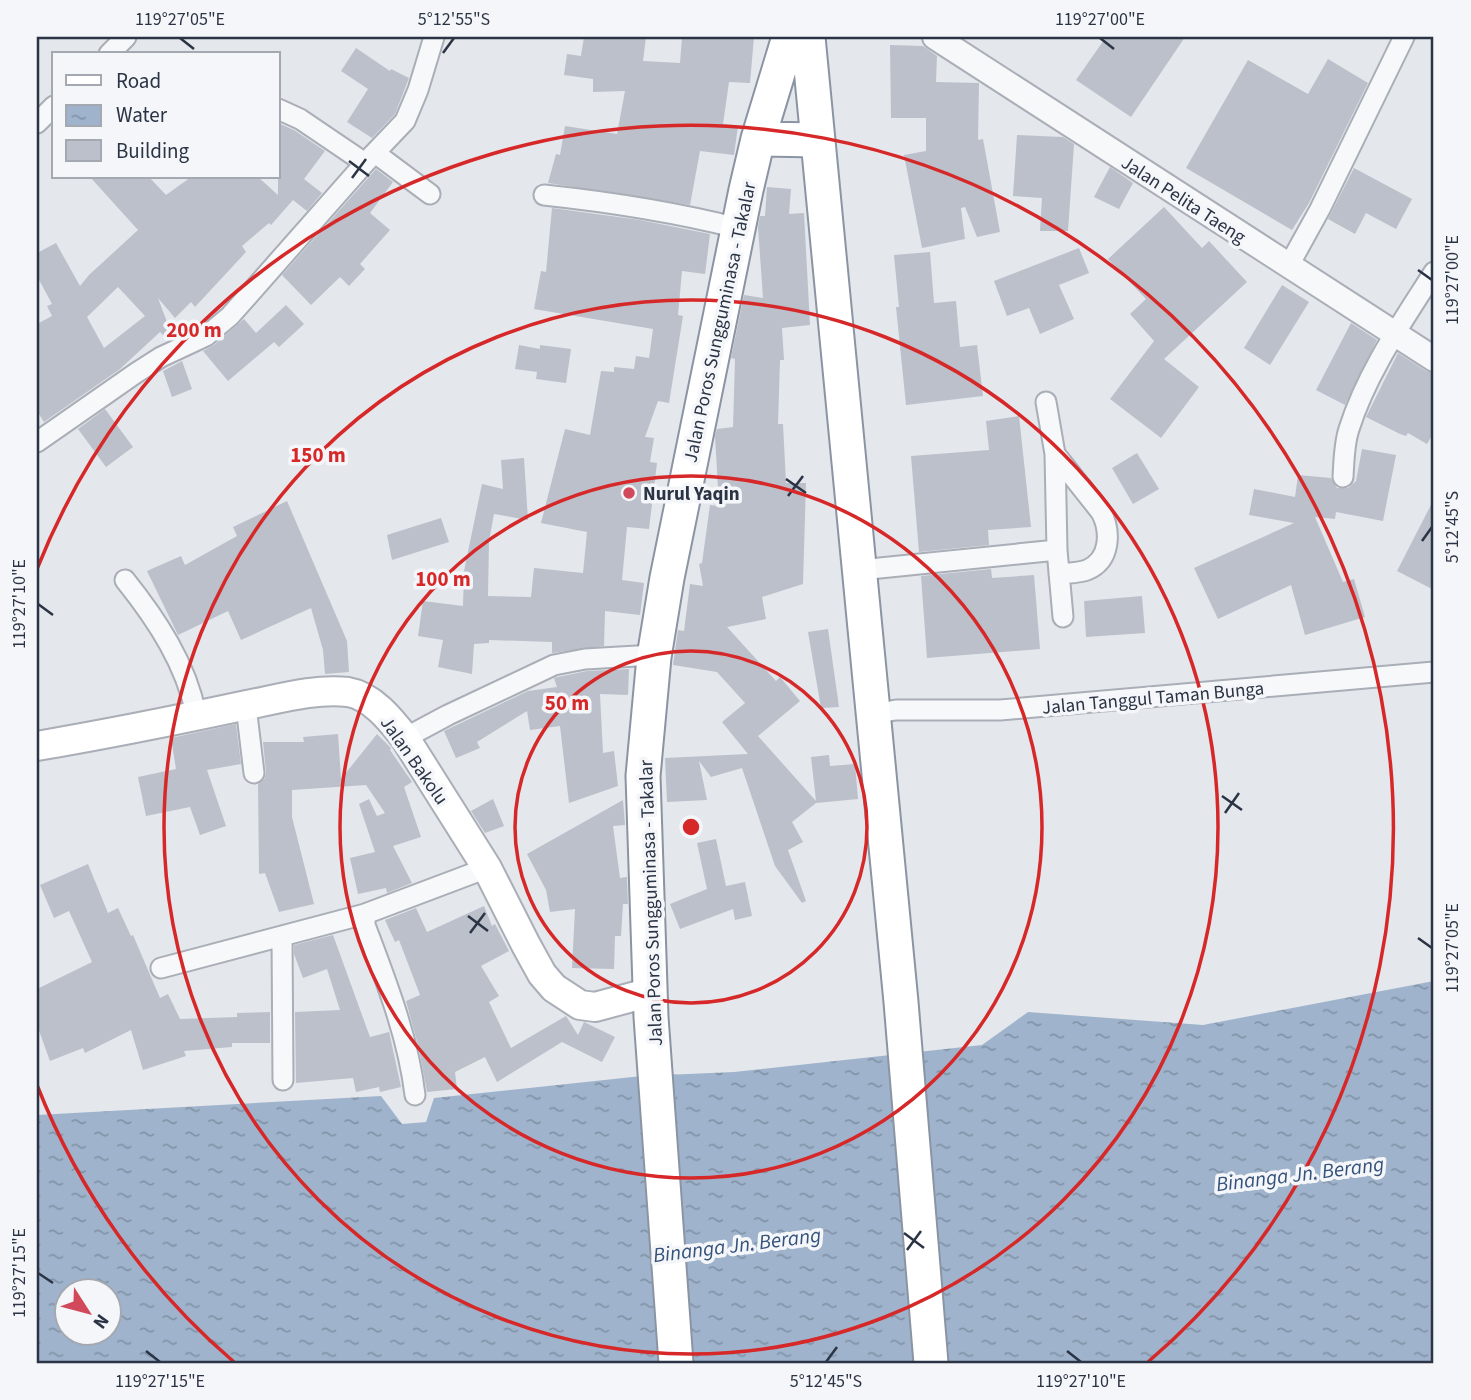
<svg xmlns="http://www.w3.org/2000/svg" width="1471" height="1400" viewBox="0 0 1471 1400" font-family="'Source Sans 3',sans-serif">
<style>
.water{fill:url(#water-ripples);fill-rule:evenodd}
.building{fill:#bbc0ca;fill-rule:evenodd}
.lines{fill:none;stroke-linecap:round;stroke-linejoin:round}
.minor-casing{stroke:#a9aeb7;stroke-width:23}
.tertiary-casing{stroke:#a9aeb7;stroke-width:28}
.secondary-casing{stroke:#a9aeb7;stroke-width:32}
.trunk-casing{stroke:#8b94a3;stroke-width:37}
.minor{stroke:#f7f8fa;stroke-width:19}
.tertiary{stroke:#f7f8fa;stroke-width:24}
.secondary{stroke:#fff;stroke-width:28}
.trunk{stroke:#fff;stroke-width:33}
.ticks{fill:none;stroke:#2b3445;stroke-width:2.5}
.ring{fill:none;stroke:#d62828;stroke-width:3.5}
.poi-dot{fill:#d1495b;stroke:#f4f6f9;stroke-width:2.5}
.labels{text-anchor:middle;stroke-width:7;stroke-linejoin:round;paint-order:stroke}
.street-label{font-size:19px;fill:#2b3445;stroke:#f4f6f9}
.poi-label{font-size:19px;font-weight:bold;fill:#2b3445;stroke:#f4f6f9;text-anchor:start}
.water-label{font-size:21px;font-style:italic;fill:#34527a;stroke:#f4f6f9}
.centre{fill:#d62828;stroke:#f4f6f9;stroke-width:3.5}
.ring-label{font-size:21px;text-anchor:middle;font-weight:bold;fill:#d62828;stroke:#f4f6f9;stroke-width:7;stroke-linejoin:round;paint-order:stroke}
.neatline{fill:none;stroke:#2b3445;stroke-width:2.5}
.ticks-label{font-size:18px;text-anchor:middle;fill:#2b3445}
</style>
<defs>
<pattern id="water-ripples" width="26" height="14" patternUnits="userSpaceOnUse" patternTransform="scale(1.75)"><rect width="26" height="14" fill="#9fb4cc"/><path d="M2 4q2-2 4 0t4 0M15 11q2-2 4 0t4 0" fill="none" stroke="#8293a7"/></pattern>
</defs>
<rect width="100%" height="100%" fill="#e4e7ec"/>
<path class="water" d="M1434,981V1363H37V1115L381,1096L402,1124L426,1122L434,1098L642,1076L734,1072L982,1045L1028,1012L1203,1025ZM66,1292H108V1334H66Z"/>
<path class="building" d="M584,37H646L643,61L680,63L682,37H754L750,83L729,82L723,124L738,126L734,155L700,151L690,205L548,183L556,154L560,155L565,126L617,134L625,91L593,92V79L564,75L567,54L581,56Z
M1106,37H1185L1131,117L1076,80Z
M890,45L923,46L937,56L936,82L979,83L978,140L983,139L1000,232L977,237L965,207L961,208L965,239L922,248L904,155L926,151V118H891Z
M356,48L390,71L391,69L409,78L395,114L372,138L347,122L368,89L341,71Z
M1328,59L1368,83L1309,203L1292,230L1186,168L1248,60L1308,94Z
M278,123L294,130L325,151L304,179L322,193L307,211L293,200L271,225L269,223L242,246L246,252L195,307L191,302L175,318L158,298L173,338L168,340L160,332L120,369L44,422L37,411V324L52,316L47,306L52,304L37,276V253L56,243L80,286L89,275L138,230L90,177H149L166,195L191,177H258L278,195ZM118,287L145,316L104,348L87,317Z
M1017,135L1063,137L1074,144L1068,231H1040L1042,198L1013,196Z
M1110,167L1133,183L1119,209L1094,197Z
M1354,168L1412,199L1396,229L1366,213L1355,234L1328,219Z
M376,169L393,182L370,213L390,230L360,264L365,269L349,286L340,277L311,305L282,275Z
M767,187L791,189L789,214L804,213L810,325L782,328L784,360H780L778,424H783L786,483H806L803,584L762,597L766,619L727,627L776,681L780,677L800,701L758,736L816,801L811,757L829,755L830,766L855,764L858,799L816,803L792,822L803,842L788,850L806,901L802,903L775,866L742,768L711,777L699,761L707,800L667,802L665,758L748,754L722,722L745,703L717,672L673,665L678,630L684,631L690,584L703,586L699,564L702,563L710,505L719,506L715,436L717,429L733,427L735,359L731,358L744,295L763,298L758,227L760,216H765Z
M1164,207L1202,248L1209,241L1247,282L1164,359L1199,387L1161,438L1110,399L1154,341L1130,314L1146,299L1108,259Z
M552,208L640,220L710,234L705,274L682,271L678,315L683,316L669,403L658,401L645,437L654,438L650,462L657,463L649,529L627,527L622,580L644,583L640,615L605,611L604,646L552,653V642L489,640V643L474,644L472,674L438,667L443,640L418,636L423,601L463,606L464,571L482,484L503,489L501,460L524,458L528,520L494,514L489,541L488,596L531,597L534,568L583,573L587,532L541,523L565,429L590,435L601,371L614,372V367L634,369L636,356L649,358L653,329L534,309L541,271L546,272Z
M1079,248L1089,273L1059,285L1074,319L1040,334L1029,308L1007,316L994,281Z
M930,252L934,303L956,301L960,347L977,345L983,396L906,405L896,307H899L894,255Z
M1282,285L1309,302L1270,365L1244,348Z
M286,305L304,324L279,347L274,342L228,381L203,351L214,345L244,319L256,333Z
M1351,323L1377,340L1345,405L1316,390Z
M519,345L540,349V345L571,349L566,383L536,379L537,372L515,369Z
M1398,353L1426,371L1434,374V432L1427,444L1408,433L1406,436L1400,434L1366,417Z
M182,361L192,389L172,397L163,371Z
M105,409L133,447L106,467L78,429Z
M1019,416L1031,527L988,530L989,545L919,552L911,456L989,450L986,421Z
M1362,449L1396,455L1383,521L1336,512L1335,519L1315,517L1343,582L1354,579L1365,617L1305,635L1291,585L1218,619L1194,568L1294,523L1249,515L1254,489L1295,497L1298,475L1331,478L1337,488H1348L1356,481Z
M1137,453L1159,489L1133,504L1112,468Z
M1434,499V590L1397,571Z
M287,501L347,641L349,672L325,674L323,650L311,608L241,640L228,611L178,635L147,571L181,556L185,565L237,536L233,527Z
M441,518L449,542L392,560L387,535Z
M991,569L992,578L1034,575L1040,649L927,658L921,576Z
M1142,596L1145,633L1086,637L1084,601Z
M828,629L839,707L821,708L808,632Z
M629,669L628,695L600,694L603,753L614,751L618,786L569,803L560,726L530,730L527,711L477,742L480,748L456,758L444,731L528,691L557,687L554,678L558,677L587,671Z
M236,724L241,764L207,770L226,826L200,835L190,807L146,816L138,777L176,769L171,738Z
M338,734L341,779L377,734L391,748L390,750L412,782L404,787L421,837L393,846L412,883L387,893L386,888L358,894L350,858L375,852L359,804L369,799L377,816L385,813L366,785L292,790V817L314,904L279,912L265,873L259,874L258,784L265,778L266,772L263,742H304L303,737Z
M493,799L504,826L485,833L471,811Z
M623,800L625,825L613,826L620,878L627,877L628,904H623L621,936H615L614,969L572,968L575,909L550,912L546,890L527,854Z
M716,839L726,886L745,882L752,916L735,920L733,909L680,929L670,904L707,889L697,843Z
M88,864L108,913L118,908L131,936L133,935L160,998L168,994L180,1019L237,1017V1013L270,1012V1043H232V1047L184,1051L186,1056L143,1070L131,1030L85,1053L83,1048L50,1061L37,1025V989L92,962L69,911L54,918L40,885Z
M484,906L492,926L495,924L509,951L481,966L499,996L489,1002L511,1048L566,1016L578,1035L584,1022L615,1037L602,1062L562,1042L497,1082L485,1057L455,1072L457,1089L427,1092L419,1049L406,1001L420,995L399,940L395,942L385,920L416,908L427,932Z
M333,935L370,1037L389,1032L388,1027L401,1087L380,1092L379,1087L356,1092L353,1078L296,1083L295,1012L340,1010L327,969L303,978L294,954V945Z"/>
<g class="lines">
<g class="minor-casing">
<path id="minor" d="M109,54L126,37
M278,109L300,119L365,163
M37,123L54,106
M375,153L430,194
M544,195C610,202 674,212 738,228
M1288,267L1320,209L1404,37
M1046,402L1055,454L1057,550L1063,617
M37,442L136,373L161,357L206,336L230,316L365,163L405,121L418,90L434,37
M1055,454L1101,512C1111,531 1111,560 1087,570C1079,573 1067,573 1059,574
M1343,477C1344,461 1344,444 1349,429C1367,372 1403,321 1434,272
M860,570L1057,550
M125,580C157,620 186,664 196,714
M246,706L254,773
M872,714L896,710H1000L1434,672
M405,738L448,715L554,665L585,659L654,655
M282,936L283,1080
M161,968L365,914
M415,1095C408,1036 386,981 365,925V914L487,868"/>
</g>
<g class="tertiary-casing">
<path id="tertiary" d="M935,37L1434,359"/>
</g>
<g class="secondary-casing">
<path id="secondary" d="M37,746C107,734 177,720 247,705C278,699 315,688 348,692C372,696 391,720 405,738L487,868L526,945L542,974L554,988L580,1005L595,1007L651,992"/>
</g>
<g class="trunk-casing">
<path id="trunk" d="M808,37L901,1002L931,1363
M758,139L818,140
M676,1363L651,1017L643,776L654,657L667,578L746,190L758,139L789,37"/>
</g>
<use href="#minor" class="minor"/>
<use href="#tertiary" class="tertiary"/>
<use href="#secondary" class="secondary"/>
<use href="#trunk" class="trunk"/>
</g>
<path class="ticks" d="M180,38L194,49M1100,38L1114,49M443,53L454,38M349,161L369,176M352,178L366,159M1418,270L1432,280M786,479L806,493M788,496L803,476M1422,541L1432,527M38,604L53,615M1222,796L1242,810M1225,813L1239,793M468,916L488,931M470,933L485,913M1418,938L1432,948M904,1233L924,1248M907,1250L921,1231M38,1273L53,1283M146,1351L160,1362M1067,1351L1081,1362M826,1362L837,1347"/>
<g class="ring">
<circle cx="691" cy="827" r="176"/>
<circle cx="691" cy="827" r="351"/>
<circle cx="691" cy="827" r="527"/>
<path d="M234 1362A703 703 0 0 1 37 1085M37 569A703 703 0 1 1 1148 1362"/>
</g>
<circle class="poi-dot" cx="629" cy="493" r="7"/>
<g class="labels">
<g class="street-label">
<text transform="translate(1184 199) rotate(33)" y="7">Jalan Pelita Taeng</text>
<text transform="translate(719 322) rotate(-78)" y="7">Jalan Poros Sungguminasa - Takalar</text>
<text transform="translate(1153 697) rotate(-5)" y="7">Jalan Tanggul Taman Bunga</text>
<text transform="translate(415 760) rotate(55)" y="7">Jalan Bakolu</text>
<text transform="translate(650 903) rotate(-92)" y="7">Jalan Poros Sungguminasa - Takalar</text>
</g>
<g class="poi-label">
<text x="643" y="500">Nurul Yaqin</text>
</g>
<g class="water-label">
<text transform="translate(1300 1174) rotate(-7)" y="7">Binanga Jn. Berang</text>
<text transform="translate(737 1245) rotate(-7)" y="7">Binanga Jn. Berang</text>
</g>
</g>
<circle cx="691" cy="827" r="10" class="centre"/>
<g class="ring-label">
<text x="194" y="337">200 m</text>
<text x="318" y="462">150 m</text>
<text x="443" y="586">100 m</text>
<text x="567" y="710">50 m</text>
</g>
<rect width="1471" height="1400" fill="none" stroke="#f4f6f9" stroke-width="77"/>
<rect x="52" y="52" width="228" height="126" fill="#f4f6f9" stroke="#a4a8b1" stroke-width="2"/>
<rect x="66" y="75" width="35" height="10" fill="#ffffff" stroke="#a4a8b1" stroke-width="2"/>
<text x="116" y="88" font-size="21" fill="#2b3445">Road</text>
<rect x="66" y="105" width="35" height="21" fill="url(#water-ripples)" stroke="#a4a8b1" stroke-width="2"/>
<text x="116" y="122" font-size="21" fill="#2b3445">Water</text>
<rect x="66" y="140" width="35" height="21" fill="#bbc0ca" stroke="#a4a8b1" stroke-width="2"/>
<text x="116" y="158" font-size="21" fill="#2b3445">Building</text>
<g transform="translate(88 1312) rotate(126)"><circle r="33" fill="#f4f6f9" stroke="#a4a8b1" stroke-width="2"/>
<path d="M0-5L12 26L0 18L-12 26Z" fill="#d1495b"/>
<text y="-10" font-size="19" font-weight="bold" text-anchor="middle" fill="#2b3445">N</text>
</g>
<rect x="38" y="38" width="1394" height="1324" class="neatline"/>
<g class="ticks-label">
<text x="180" y="25">119°27'05"E</text>
<text x="454" y="25">5°12'55"S</text>
<text x="1100" y="25">119°27'00"E</text>
<text transform="translate(1452 280) rotate(-90)" y="6">119°27'00"E</text>
<text transform="translate(1452 527) rotate(-90)" y="6">5°12'45"S</text>
<text transform="translate(19 604) rotate(-90)" y="6">119°27'10"E</text>
<text transform="translate(1452 948) rotate(-90)" y="6">119°27'05"E</text>
<text transform="translate(19 1273) rotate(-90)" y="6">119°27'15"E</text>
<text x="160" y="1387">119°27'15"E</text>
<text x="826" y="1387">5°12'45"S</text>
<text x="1081" y="1387">119°27'10"E</text>
</g>
</svg>
